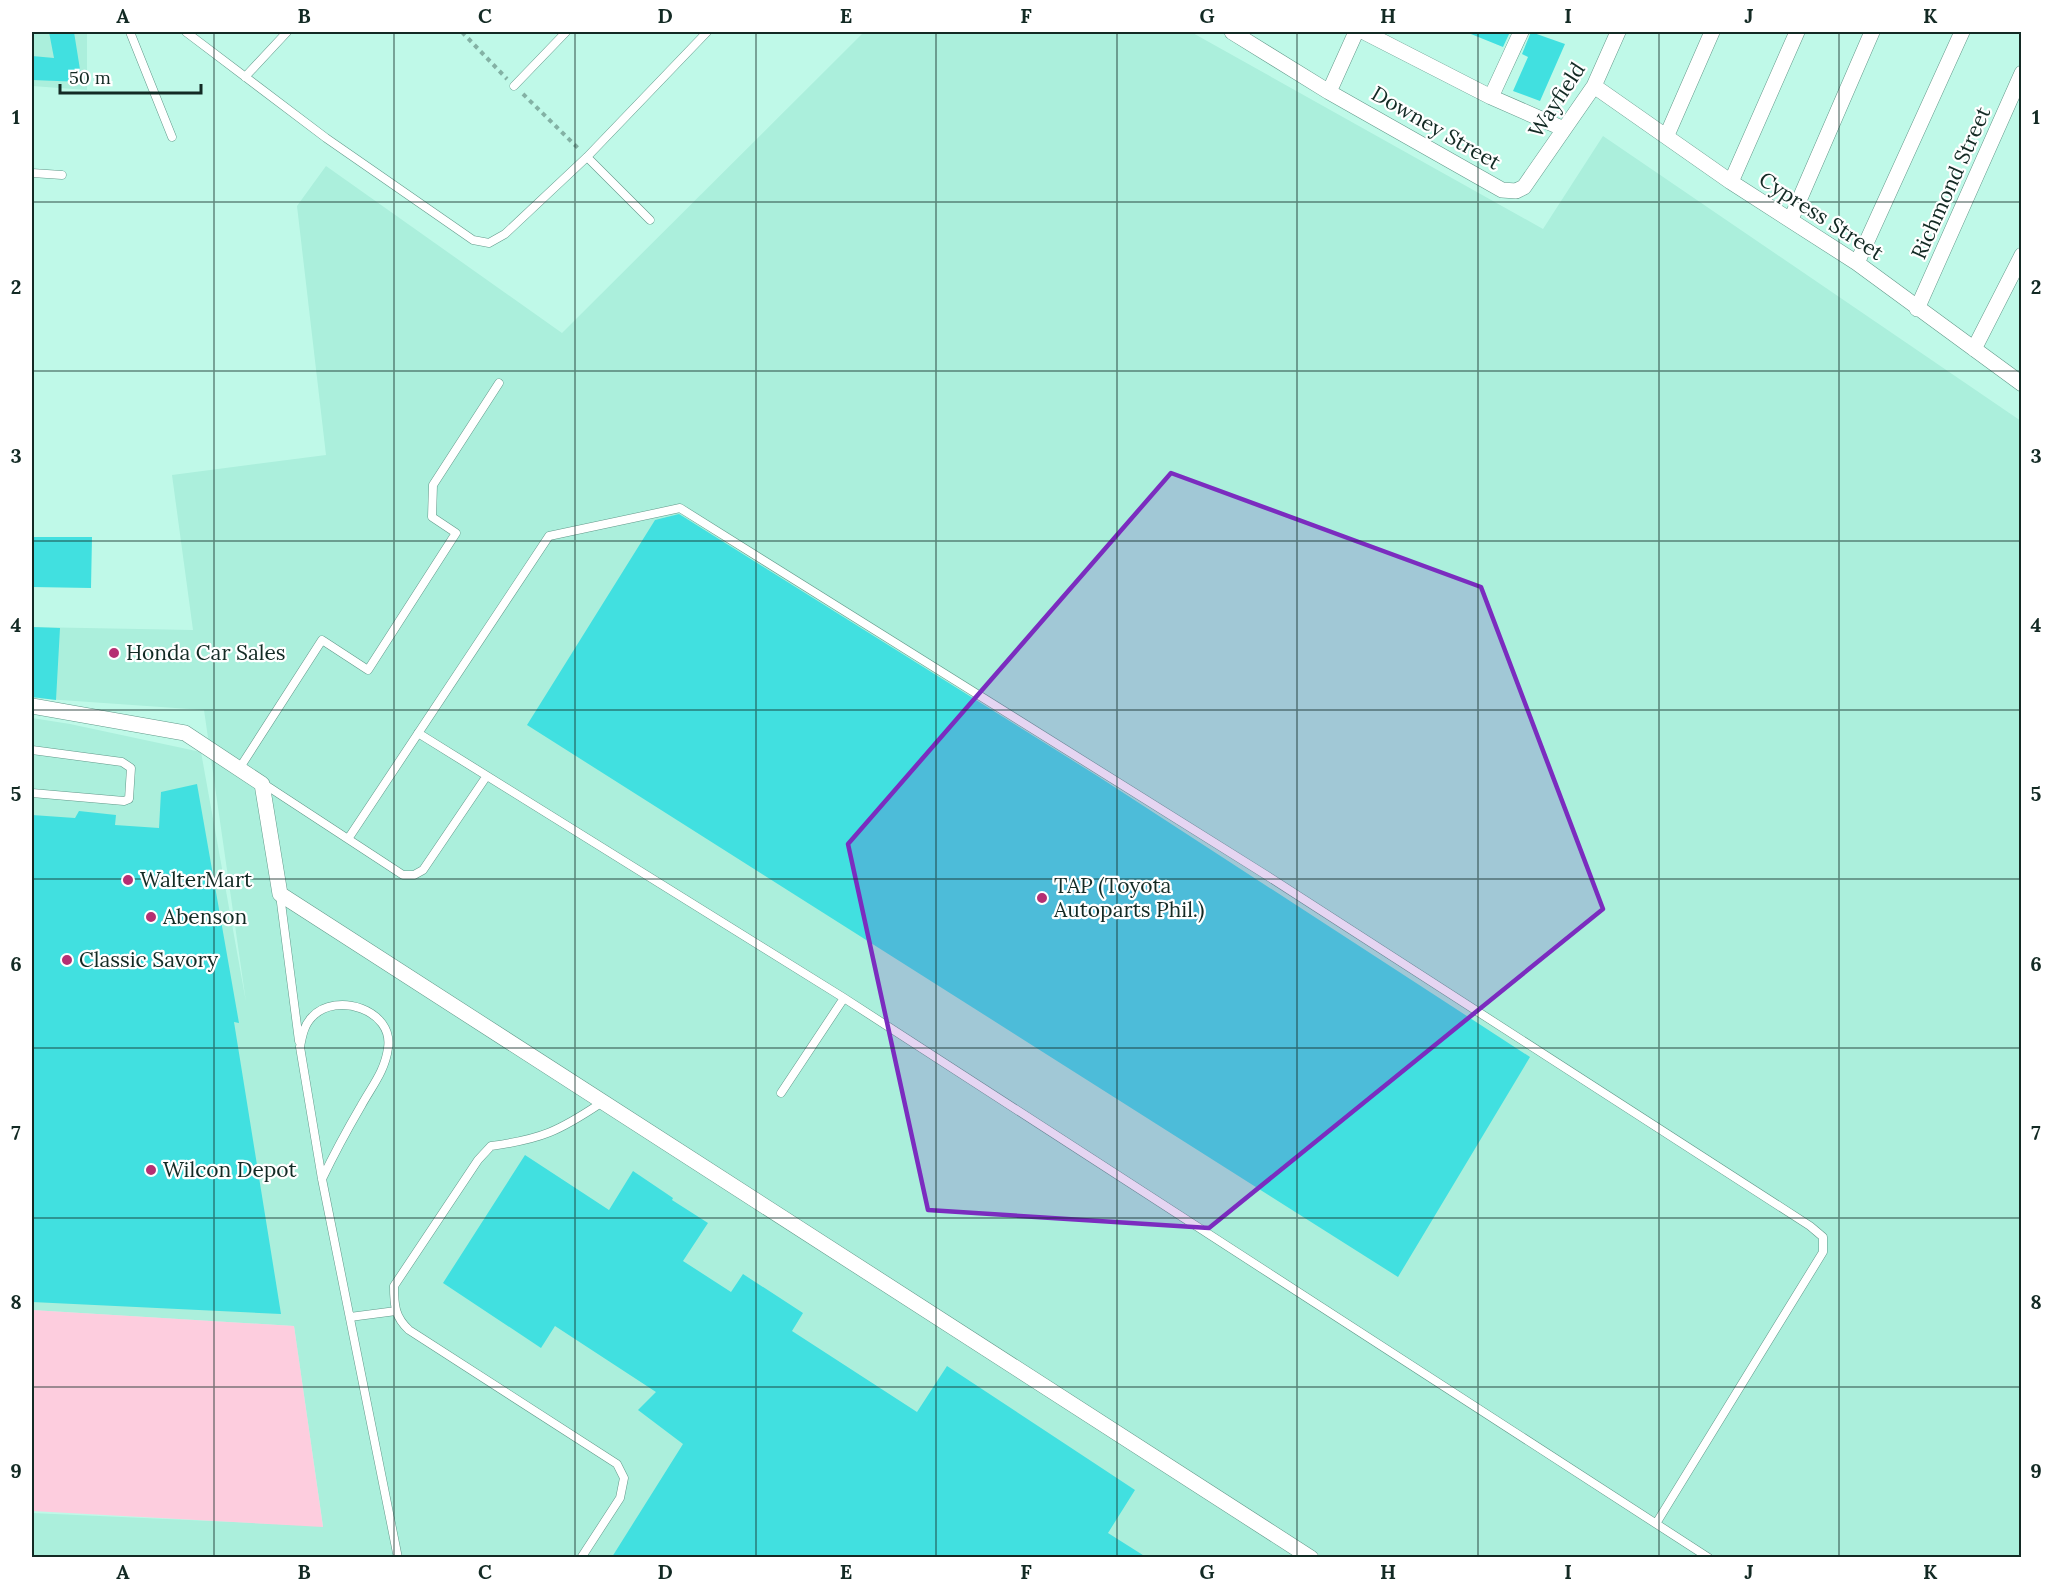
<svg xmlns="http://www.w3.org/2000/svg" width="2053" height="1589" viewBox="0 0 2053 1589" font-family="Lora,serif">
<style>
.built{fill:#abefdc}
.green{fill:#fdcdde}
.building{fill:#41e0e0}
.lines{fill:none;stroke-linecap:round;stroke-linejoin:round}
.lane-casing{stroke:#62998a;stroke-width:9}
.street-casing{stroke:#62998a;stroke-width:16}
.path{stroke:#83b1a4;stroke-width:4;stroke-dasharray:4.5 4.5;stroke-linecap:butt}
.lane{stroke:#fff;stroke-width:8}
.street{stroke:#fff;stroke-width:15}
.marked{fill:#7b2cbf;fill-opacity:0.2;stroke:#7b2cbf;stroke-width:4.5;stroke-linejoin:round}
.grid{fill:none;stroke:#132a24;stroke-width:1.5;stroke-opacity:0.55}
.poi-dot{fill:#b52f72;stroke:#fff;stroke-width:2}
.labels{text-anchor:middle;stroke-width:4.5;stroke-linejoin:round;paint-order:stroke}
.street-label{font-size:21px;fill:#132a24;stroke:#fff}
.poi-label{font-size:21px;fill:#132a24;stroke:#fff;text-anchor:start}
.neatline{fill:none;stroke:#132a24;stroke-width:2}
.grid-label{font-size:20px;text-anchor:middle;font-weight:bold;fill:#132a24}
</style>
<rect width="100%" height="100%" fill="#bff9e8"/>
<path class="built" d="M32,32H87V90L32,86Z
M864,32H1191L1543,229L1603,136L2021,421V1557L32,1558V1513L323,1526L294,1326L32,1310V718L70,724L201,752L246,1002L204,710L32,698V627L193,630L172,475L326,455L297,206L326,166L562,333Z"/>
<path class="green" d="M32,1310L294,1326L323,1527L32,1511Z"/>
<path class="building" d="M49,32H74L82,82L32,80V56L54,58Z
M1466,32H1510L1503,47Z
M1531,32L1565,44L1540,101L1513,91L1528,57L1522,54Z
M679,514L1099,777L1530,1057L1398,1277L527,725L655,520Z
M32,537H92L91,588L32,587Z
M32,627L60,628L56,700L32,697Z
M197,784L239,1023L234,1022L281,1314L32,1302V815L75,818L79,811L116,815L115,825L159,828L161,792Z
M525,1155L609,1210L633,1171L673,1198L672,1200L708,1223L683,1261L731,1292L743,1274L803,1313L792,1331L917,1412L947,1366L1135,1490L1108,1533L1146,1557H612L683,1444L638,1410L656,1392L555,1326L541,1348L443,1283Z"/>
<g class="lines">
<g class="lane-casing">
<path id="lane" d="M130,32L172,137
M186,32L326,138L473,240L489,243L505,234L587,157L707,32
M245,77L287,32
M514,86L566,32
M587,157L650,220
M32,173L62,175
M418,733L844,998L1709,1558
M32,750L122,762L131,768L129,799L124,801L32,793
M239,769L322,640L368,670L456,533L432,517L433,485L499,383
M264,784L348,839L549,536L680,508L1266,875L1810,1226L1823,1237V1252L1657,1522
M348,839L403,875H414L423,870L486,777
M280,895L299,1041
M781,1093L844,998
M322,1179C334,1154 347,1130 361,1106C372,1086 385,1071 388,1048C394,1010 336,991 312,1017C304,1025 302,1036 300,1047L322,1179L398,1558
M350,1317L396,1311
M581,1558L620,1498L624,1478L617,1464L409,1330C395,1317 394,1306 394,1286L478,1160L491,1146C542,1139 559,1131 601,1103"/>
</g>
<g class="street-casing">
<path id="street" d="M1232,32L1329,92L1502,190L1516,191L1524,187L1594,86L1618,32
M1364,32L1491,97L1564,129
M1594,86L1731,182L1857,263L2022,384
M1329,92L1356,32
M1491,97L1521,32
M1667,135L1712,32
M1731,182L1797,32
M1791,219L1872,32
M1857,263L1962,32
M1917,309L2022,73
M1974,349L2022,255
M32,706L185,733L262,784L280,894L1311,1558"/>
</g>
<path class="path" d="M462,32L507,79
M523,94L580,150"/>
<use href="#lane" class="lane"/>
<use href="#street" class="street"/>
</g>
<path class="marked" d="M1171,473L1481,587L1603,909L1209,1228L928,1210L848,844Z"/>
<path class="grid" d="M214,32V1558M394,32V1558M575,32V1558M756,32V1558M936,32V1558M1117,32V1558M1297,32V1558M1478,32V1558M1659,32V1558M1839,32V1558M32,202H2022M32,371H2022M32,541H2022M32,710H2022M32,879H2022M32,1048H2022M32,1218H2022M32,1387H2022"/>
<g class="poi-dot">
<circle cx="114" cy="653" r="6"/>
<circle cx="128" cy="880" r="6"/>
<circle cx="1042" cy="898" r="6"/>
<circle cx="151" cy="917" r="6"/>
<circle cx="67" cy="960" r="6"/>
<circle cx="151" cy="1170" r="6"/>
</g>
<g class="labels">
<g class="street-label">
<text transform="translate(1557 100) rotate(-57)" y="7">Wayfield</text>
<text transform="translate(1436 128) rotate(30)" y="7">Downey Street</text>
<text transform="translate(1951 183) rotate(-66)" y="7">Richmond Street</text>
<text transform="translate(1821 216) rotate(33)" y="7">Cypress Street</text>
</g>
<g class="poi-label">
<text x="126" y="660">Honda Car Sales</text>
<text x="140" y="887">WalterMart</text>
<text x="1054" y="893">TAP (Toyota<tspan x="1054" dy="24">Autoparts Phil.)</tspan></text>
<text x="163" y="924">Abenson</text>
<text x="79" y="967">Classic Savory</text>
<text x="163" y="1177">Wilcon Depot</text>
</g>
</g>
<rect width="2053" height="1589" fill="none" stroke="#ffffff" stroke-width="66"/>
<path d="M60 84v9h141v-9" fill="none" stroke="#132a24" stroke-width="3"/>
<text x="69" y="84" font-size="18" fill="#132a24" stroke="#ffffff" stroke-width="4.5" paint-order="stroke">50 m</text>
<rect x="33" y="33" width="1987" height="1523" class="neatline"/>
<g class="grid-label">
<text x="123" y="23">A</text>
<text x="304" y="23">B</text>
<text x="485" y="23">C</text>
<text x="665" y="23">D</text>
<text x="846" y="23">E</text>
<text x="1026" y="23">F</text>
<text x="1207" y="23">G</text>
<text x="1388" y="23">H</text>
<text x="1568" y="23">I</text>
<text x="1749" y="23">J</text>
<text x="1930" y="23">K</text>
<text x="16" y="124">1</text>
<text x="2036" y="124">1</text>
<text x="16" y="294">2</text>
<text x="2036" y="294">2</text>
<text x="16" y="463">3</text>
<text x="2036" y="463">3</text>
<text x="16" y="632">4</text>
<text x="2036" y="632">4</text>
<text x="16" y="801">5</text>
<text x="2036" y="801">5</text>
<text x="16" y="971">6</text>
<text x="2036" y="971">6</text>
<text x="16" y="1140">7</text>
<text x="2036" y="1140">7</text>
<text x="16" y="1309">8</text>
<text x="2036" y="1309">8</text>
<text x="16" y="1478">9</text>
<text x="2036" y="1478">9</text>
<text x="123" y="1579">A</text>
<text x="304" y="1579">B</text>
<text x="485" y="1579">C</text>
<text x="665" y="1579">D</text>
<text x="846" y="1579">E</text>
<text x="1026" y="1579">F</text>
<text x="1207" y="1579">G</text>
<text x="1388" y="1579">H</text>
<text x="1568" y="1579">I</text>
<text x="1749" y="1579">J</text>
<text x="1930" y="1579">K</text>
</g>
</svg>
